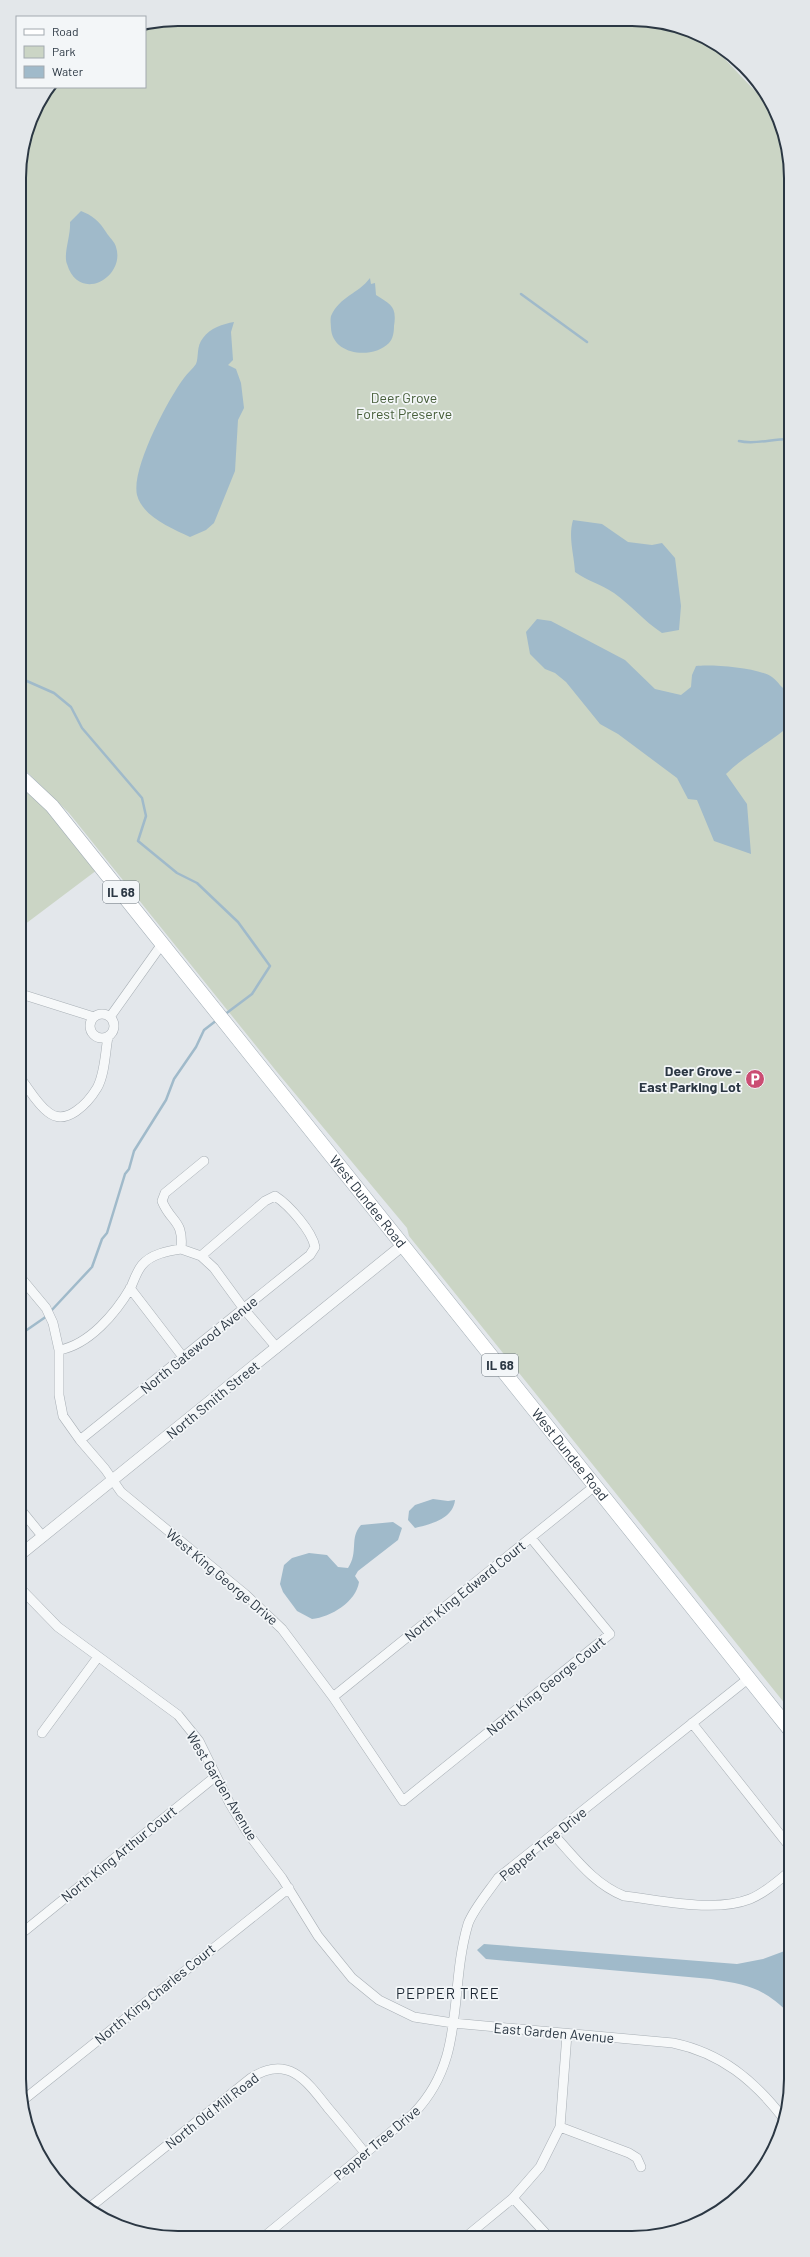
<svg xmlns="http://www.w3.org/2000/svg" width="810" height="2257" viewBox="0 0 810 2257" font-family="Barlow,sans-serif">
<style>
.green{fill:#cbd5c5}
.water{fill:#a0baca}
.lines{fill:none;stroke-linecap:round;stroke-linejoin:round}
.stream{stroke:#a0baca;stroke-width:2.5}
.minor-casing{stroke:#a8afb5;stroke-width:10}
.tertiary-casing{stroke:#a8afb5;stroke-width:12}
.primary-casing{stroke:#a3aeb6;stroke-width:15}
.minor{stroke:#f6f8f9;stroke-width:9}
.tertiary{stroke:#f6f8f9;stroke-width:11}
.primary{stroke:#fff;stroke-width:14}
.labels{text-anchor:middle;stroke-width:3.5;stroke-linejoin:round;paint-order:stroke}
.shield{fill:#f3f6f8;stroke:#677079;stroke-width:1}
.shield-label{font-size:13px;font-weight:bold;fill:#2b3743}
.park-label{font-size:14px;fill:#465e39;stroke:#f3f6f8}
.poi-label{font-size:14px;font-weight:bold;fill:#2b3743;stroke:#f3f6f8;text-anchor:end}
.street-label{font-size:14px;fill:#2b3743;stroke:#f3f6f8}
.neighbourhood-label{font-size:15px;letter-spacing:1px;fill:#1d2834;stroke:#f3f6f8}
.rim{fill:none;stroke:#2b3743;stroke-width:2}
</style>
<rect width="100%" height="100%" fill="#e3e7eb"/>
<path class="green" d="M178,19L664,22L704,37L775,112L788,146L790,1710L409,1236L407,1228L277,1072L69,813L20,765L19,167L35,107L51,87H145V25Z
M20,777L101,867L20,928Z"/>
<path class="water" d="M81,211C92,215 100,222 106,232C109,237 115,242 116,247C126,277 79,304 67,264C63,254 71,235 70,222Z
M370,278L371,284L375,283L376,295C391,305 397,306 394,326C394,332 393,339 389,343C372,360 332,355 331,328C331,325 330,320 331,316C340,296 358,294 370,278Z
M234,322L231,332L233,360L228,365L236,369L241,383L244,408L238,420L235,471L214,523L206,530L190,537C171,528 143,517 137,495C131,469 168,399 184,378C187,373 193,369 196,364C199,357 196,346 203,338C210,328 223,324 234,322Z
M573,520L602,524L628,542L652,545L662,543L675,558L681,606L679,630L662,633C644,621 631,605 614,593C601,584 587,581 575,572C574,554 568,537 573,520Z
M537,619L551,621L625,660L655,689L681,695L691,687L692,675L696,666C712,664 760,668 772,677C779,682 781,689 789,691V730L783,731C764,746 743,757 726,774L747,804L751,854L714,841L697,800L688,799L677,778L618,734L600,724L566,682L555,673L545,669L530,654L526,632Z
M433,1499L448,1501L455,1500C453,1519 431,1524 415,1528L408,1520L409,1511L415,1505Z
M393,1522L402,1528L398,1540L358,1571L355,1576L359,1582C356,1602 331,1617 312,1619L297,1611L283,1592L280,1584L284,1565L292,1558L309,1553L327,1555L338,1567L348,1568C359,1552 349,1538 361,1525Z
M484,1944L737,1964L763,1959L790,1949L791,2015C762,1987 749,1985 711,1979L486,1959L477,1950Z"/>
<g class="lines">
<path class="stream" d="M521,294L587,342
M739,441C755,445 771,439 788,439
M20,678L54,693L71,707L82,728L142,798L146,816L138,841L177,873L197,883L238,922L270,966L252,994L224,1015
M50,1312L92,1267L102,1239L107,1233L125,1174L129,1169L134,1151L166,1100L174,1079L196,1047L204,1030L217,1020
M21,1334L47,1316"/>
<g class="minor-casing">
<path id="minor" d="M21,994L94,1017
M90 1026a12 12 0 1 1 24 0a12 12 0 1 1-24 0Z
M110,1017L162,944
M21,1079C29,1089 37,1104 48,1112C66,1127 88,1103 97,1088C105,1074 105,1053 108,1037
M21,1225L22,1226
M181,1249L201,1256L214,1268L244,1309L277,1348
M181,1249C184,1220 171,1223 162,1201L165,1193L204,1161
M21,1278L46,1308L53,1323L59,1350V1395L63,1416L80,1440L105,1469L121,1492L245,1594L282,1629L333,1697L403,1801L610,1634L531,1538
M130,1288L183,1357
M59,1350C89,1345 116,1313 131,1287C134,1280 137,1271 142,1265C151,1254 168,1251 181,1249
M80,1440L310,1255L315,1247C312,1231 289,1205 275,1196L265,1201L201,1256
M21,1510L43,1537
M21,1589L58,1627L178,1715L199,1741L230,1804L247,1832L282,1878L318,1936L352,1978L379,2000L414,2017L453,2023L673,2043C721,2053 754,2080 784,2119
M333,1697L596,1485
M692,1723L790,1847
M42,1733L98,1657
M554,1835C576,1859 594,1884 624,1896C661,1900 714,1913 750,1899C765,1893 778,1881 790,1871
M22,1933L216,1776
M22,2101L289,1888
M560,2127L629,2153L637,2158L641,2167
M513,2198L547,2235
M89,2208L251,2078C288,2054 307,2081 328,2108C341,2123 353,2138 365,2153
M266,2235L414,2113C467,2058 448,1992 468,1924C473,1910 489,1891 498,1878L749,1678
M468,2235L513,2198L540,2167L560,2127L567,2034"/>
</g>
<g class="tertiary-casing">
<path id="tertiary" d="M21,1554L403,1245"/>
</g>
<g class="primary-casing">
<g id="primary">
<path id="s1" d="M20,776L52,806L790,1730"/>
</g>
</g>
<use href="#minor" class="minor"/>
<use href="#tertiary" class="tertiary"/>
<use href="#primary" class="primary"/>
</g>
<defs>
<g id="parking-disc" transform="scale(1)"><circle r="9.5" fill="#cb4d73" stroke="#f3f6f8"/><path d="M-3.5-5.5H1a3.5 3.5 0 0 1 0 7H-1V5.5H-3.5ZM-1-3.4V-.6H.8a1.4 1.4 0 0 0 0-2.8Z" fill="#fff"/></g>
</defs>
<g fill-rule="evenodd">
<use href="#parking-disc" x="755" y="1079"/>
</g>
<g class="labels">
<g class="shield">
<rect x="103" y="881" width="36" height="22" rx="3"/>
<rect x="482" y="1354" width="36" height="22" rx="3"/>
</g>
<g class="shield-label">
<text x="121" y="897">IL 68</text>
<text x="500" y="1370">IL 68</text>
</g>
<g class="park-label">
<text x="404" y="403">Deer Grove<tspan x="404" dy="16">Forest Preserve</tspan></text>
</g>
<g class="poi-label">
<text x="741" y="1076">Deer Grove -<tspan x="741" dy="16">East Parking Lot</tspan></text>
</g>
<g class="street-label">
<text dy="5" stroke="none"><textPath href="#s1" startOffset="550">West Dundee Road</textPath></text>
<text transform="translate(199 1345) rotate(-39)" y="5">North Gatewood Avenue</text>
<text transform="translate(213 1400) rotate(-39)" y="5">North Smith Street</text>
<text dy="5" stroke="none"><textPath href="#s1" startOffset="874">West Dundee Road</textPath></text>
<text transform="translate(222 1577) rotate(40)" y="5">West King George Drive</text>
<text transform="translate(465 1591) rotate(-39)" y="5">North King Edward Court</text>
<text transform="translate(546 1686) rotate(-39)" y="5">North King George Court</text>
<text transform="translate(222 1786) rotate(59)" y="5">West Garden Avenue</text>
<text transform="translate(543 1844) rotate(-39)" y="5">Pepper Tree Drive</text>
<text transform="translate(119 1854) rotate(-39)" y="5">North King Arthur Court</text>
<text transform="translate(155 1994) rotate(-39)" y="5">North King Charles Court</text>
<text transform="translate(554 2033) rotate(5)" y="5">East Garden Avenue</text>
<text transform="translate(212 2111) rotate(-38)" y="5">North Old Mill Road</text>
<text transform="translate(377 2143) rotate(-40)" y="5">Pepper Tree Drive</text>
</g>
<g class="neighbourhood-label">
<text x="448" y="1999">PEPPER TREE</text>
</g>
</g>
<path d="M0 0H810V2257H0ZM178 26H632A152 152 0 0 1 784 178V2079A152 152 0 0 1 632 2231H178A152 152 0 0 1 26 2079V178A152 152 0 0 1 178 26Z" fill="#e3e7ea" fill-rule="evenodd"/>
<path class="rim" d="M178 26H632A152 152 0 0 1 784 178V2079A152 152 0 0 1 632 2231H178A152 152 0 0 1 26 2079V178A152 152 0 0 1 178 26Z"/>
<rect x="16" y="16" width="130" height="72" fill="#f3f6f8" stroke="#a3aab0"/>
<rect x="24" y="29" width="20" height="6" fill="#ffffff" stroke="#a3aab0"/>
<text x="52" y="36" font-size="12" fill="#2b3743">Road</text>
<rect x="24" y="46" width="20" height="12" fill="#cbd5c5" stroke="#a3aab0"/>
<text x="52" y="56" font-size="12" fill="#2b3743">Park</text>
<rect x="24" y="66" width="20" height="12" fill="#a0baca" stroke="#a3aab0"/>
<text x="52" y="76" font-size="12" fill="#2b3743">Water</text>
</svg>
